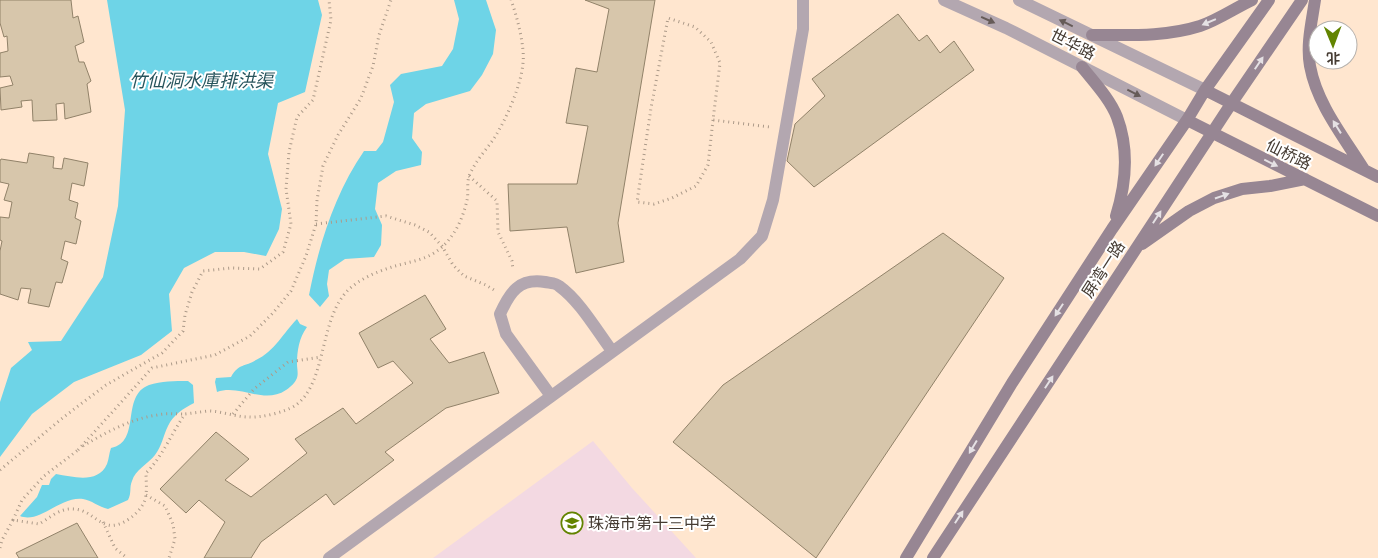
<svg xmlns="http://www.w3.org/2000/svg" width="1378" height="558" viewBox="0 0 1378 558" font-family="'DM Sans','Noto Sans SC',sans-serif">
<style>
.education{fill:#f3d9e2}
.water{fill:#6ed4e7}
.building{fill:#d7c6ab;stroke:#918269}
.lines{fill:none;stroke-linecap:round;stroke-linejoin:round}
.path{stroke:#ac9a89;stroke-width:3;stroke-dasharray:1 4;stroke-linecap:butt}
.service{stroke:#b3a7b0;stroke-width:12}
.tertiary{stroke:#b3a7b0;stroke-width:12}
.secondary{stroke:#978693;stroke-width:12}
.oneway{fill:#665b58}
.oneway2{fill:#e5e1e4}
.labels{text-anchor:middle;stroke-width:4;stroke-linejoin:round;paint-order:stroke}
.street-label{font-size:16px;fill:#453b32;stroke:#fff}
.poi-label{font-size:16px;fill:#453b32;stroke:#fff;text-anchor:start}
.water-label{font-size:18px;font-style:italic;fill:#27545c;stroke:#fff}
</style>
<rect width="100%" height="100%" fill="#ffe6cf"/>
<path class="education" d="M593,441L632,488L696,558H433Z"/>
<path class="water" d="M107,0H318L322,15L305,92L278,103L268,154L282,209L279,229L266,256L244,252H215L184,268L169,294L172,331L141,355L74,382L32,414L0,457V402L11,368L32,350L28,342L61,341L103,277L118,206L125,110Z
M454,0H486L496,30L493,54L482,75L470,91L426,104L414,113L412,138L422,152L421,165L396,171L378,183L375,209L382,225L381,245L374,257L345,259L329,270L327,284L329,296L320,307L309,295C319,244 335,193 364,151H376L383,142L394,102L390,85L401,74L442,66L453,49L459,19Z
M297,319L300,324L307,327C299,338 297,351 297,364C297,369 299,375 296,380C294,384 289,388 286,390C264,405 240,384 217,392L215,382L216,378L231,377C239,363 245,367 256,360C274,352 284,332 297,319Z
M188,381L193,385L194,403C184,408 173,415 168,426C163,436 162,446 155,455C148,464 135,470 132,481C129,488 132,492 128,500L108,509C99,507 91,500 83,499C60,496 40,524 20,516L37,497L42,485H49L51,479L56,474C74,477 98,484 107,464C109,459 109,453 111,448C142,442 120,396 149,385C161,381 175,381 188,381Z"/>
<path class="building" d="M0,0H71L73,18L78,16L84,42L75,46L79,62H84L91,81L87,84L91,112L65,119L64,103L56,104L57,120L33,121L32,100L21,101L22,107L1,110L0,88L13,85L10,76L0,77V53L8,51L7,36L4,37L0,23Z
M585,0H655L618,223L624,262L576,273L567,227L510,231L508,184H577L588,126L566,123L576,68L597,72L609,9Z
M898,14L919,41L927,35L940,53L954,41L974,70L814,187L787,161L795,124L825,96L812,79Z
M29,153L54,157L53,168L62,169L64,158L88,163L84,186L72,183L69,200L78,203L75,218L81,221L76,244L65,241L61,259L68,262L62,283L56,282L49,307L28,303L31,289L21,288L18,300L0,294V251L2,241L0,240V217L9,218L12,202L4,200L9,184L0,182V161L1,159L27,163Z
M943,233L1004,278L816,558L673,442L723,385Z
M425,295L446,329L430,339L449,363L484,352L499,393L446,408L385,452L394,460L334,505L326,494L261,542L251,558H204L225,522L199,500L186,513L160,489L216,432L249,459L225,480L251,497L307,453L295,439L343,408L356,424L413,383L393,361L378,368L359,333Z
M77,523L98,558H19L16,553Z"/>
<g class="lines">
<path class="path" d="M713,120L708,165L696,186L672,198L654,204L637,202L651,108L668,18L695,27L711,42L720,63L713,120L770,127
M469,176L497,201L498,232L512,261L513,270
M316,224L386,216L415,225L429,232L442,246L453,265L464,276L486,285L494,290
M233,414L254,389L288,362L321,357
M83,446C105,433 130,419 157,415C166,413 175,414 185,414
M78,450L152,368L215,355L250,336L273,313L291,291L306,256L316,224L317,200L323,166L338,135L361,98L373,66L379,35L391,0
M0,470L65,416L106,385L162,353L183,331L185,315L192,292L203,271L231,268L260,269L283,252L291,224L286,189L289,152L297,117L313,100L331,20L329,0
M146,495L165,506L173,524L175,539L169,558
M13,520L22,500L44,476L78,450
M103,522L115,548L127,558
M0,548L2,540L13,520L39,524C48,519 59,509 70,509C88,508 94,521 108,525C121,528 138,514 143,504C148,496 146,483 146,473C163,456 171,434 185,414C193,413 200,412 208,411C222,411 235,417 249,417C261,418 286,412 296,405C325,384 320,326 343,296C355,280 376,272 395,266C409,262 425,260 437,251C453,240 463,219 467,200C469,192 466,182 470,174C476,160 487,149 495,137C507,117 521,86 523,63C525,47 517,16 511,0"/>
<path class="service" d="M551,396L506,334L500,314C510,292 519,278 545,282C550,283 556,283 559,286C580,301 597,331 612,351
M329,558L740,259L762,236L773,200L803,29V0"/>
<path class="tertiary" d="M944,0L1006,28L1187,120
M1019,0L1205,90"/>
<path class="secondary" d="M1315,0C1312,21 1306,44 1310,66C1317,104 1343,136 1363,168
M1092,35C1129,35 1165,37 1200,26C1218,20 1235,8 1252,0
M1082,67C1094,82 1110,99 1117,117C1129,149 1126,184 1116,216
M1205,90L1378,177
M1187,120L1378,216
M1142,244L1189,211L1214,198L1242,189L1270,186L1305,179
M906,558L1012,383L1112,229L1187,120L1205,90L1269,0
M933,558L1231,104L1302,0"/>
</g>
<defs><path id="oneway-solid" d="M-6-.8H1V-3.2L6.5 0L1 3.2V.8H-6Z" transform="scale(1.25)"/></defs>
<g class="oneway">
<use href="#oneway-solid" transform="translate(988 20) rotate(24)"/>
<use href="#oneway-solid" transform="translate(1066 23) rotate(-154)"/>
<use href="#oneway-solid" transform="translate(1134 93) rotate(27)"/>
</g>
<g class="oneway2">
<use href="#oneway-solid" transform="translate(1209 22) rotate(157)"/>
<use href="#oneway-solid" transform="translate(1259 63) rotate(-56)"/>
<use href="#oneway-solid" transform="translate(1337 127) rotate(-122)"/>
<use href="#oneway-solid" transform="translate(1159 160) rotate(124)"/>
<use href="#oneway-solid" transform="translate(1271 163) rotate(26)"/>
<use href="#oneway-solid" transform="translate(1222 196) rotate(-19)"/>
<use href="#oneway-solid" transform="translate(1157 217) rotate(-57)"/>
<use href="#oneway-solid" transform="translate(1059 310) rotate(123)"/>
<use href="#oneway-solid" transform="translate(1049 382) rotate(-57)"/>
<use href="#oneway-solid" transform="translate(973 447) rotate(121)"/>
<use href="#oneway-solid" transform="translate(959 517) rotate(-57)"/>
</g>
<defs>
<g id="school-ring" transform="scale(1.125)"><circle r="9.5" fill="#fff" stroke="#628400" stroke-width="1.5"/><path d="M0-5L7-2L0 1L-7-2ZM-4 1L0 2.5L4 1V4Q0 6-4 4Z" fill="#628400"/></g>
</defs>
<g fill-rule="evenodd">
<use href="#school-ring" x="572" y="523"/>
</g>
<g class="labels">
<g class="street-label">
<text transform="translate(1073 44) rotate(27)" y="6">世华路</text>
<text transform="translate(1289 154) rotate(26)" y="6">仙桥路</text>
<text transform="translate(1103 269) rotate(-57)" y="6">屏湾一路</text>
</g>
<g class="poi-label">
<text x="588" y="529">珠海市第十三中学</text>
</g>
<g class="water-label">
<text x="201" y="87">竹仙洞水庫排洪渠</text>
</g>
</g>
<g transform="translate(1333 45) rotate(179)"><circle r="24" fill="#ffffff" stroke="#b5b1ad"/>
<path d="M0-4L9 19L0 12L-9 19Z" fill="#628400"/>
<text y="-8" font-size="14" font-weight="bold" text-anchor="middle" fill="#453b32">北</text>
</g>
</svg>
